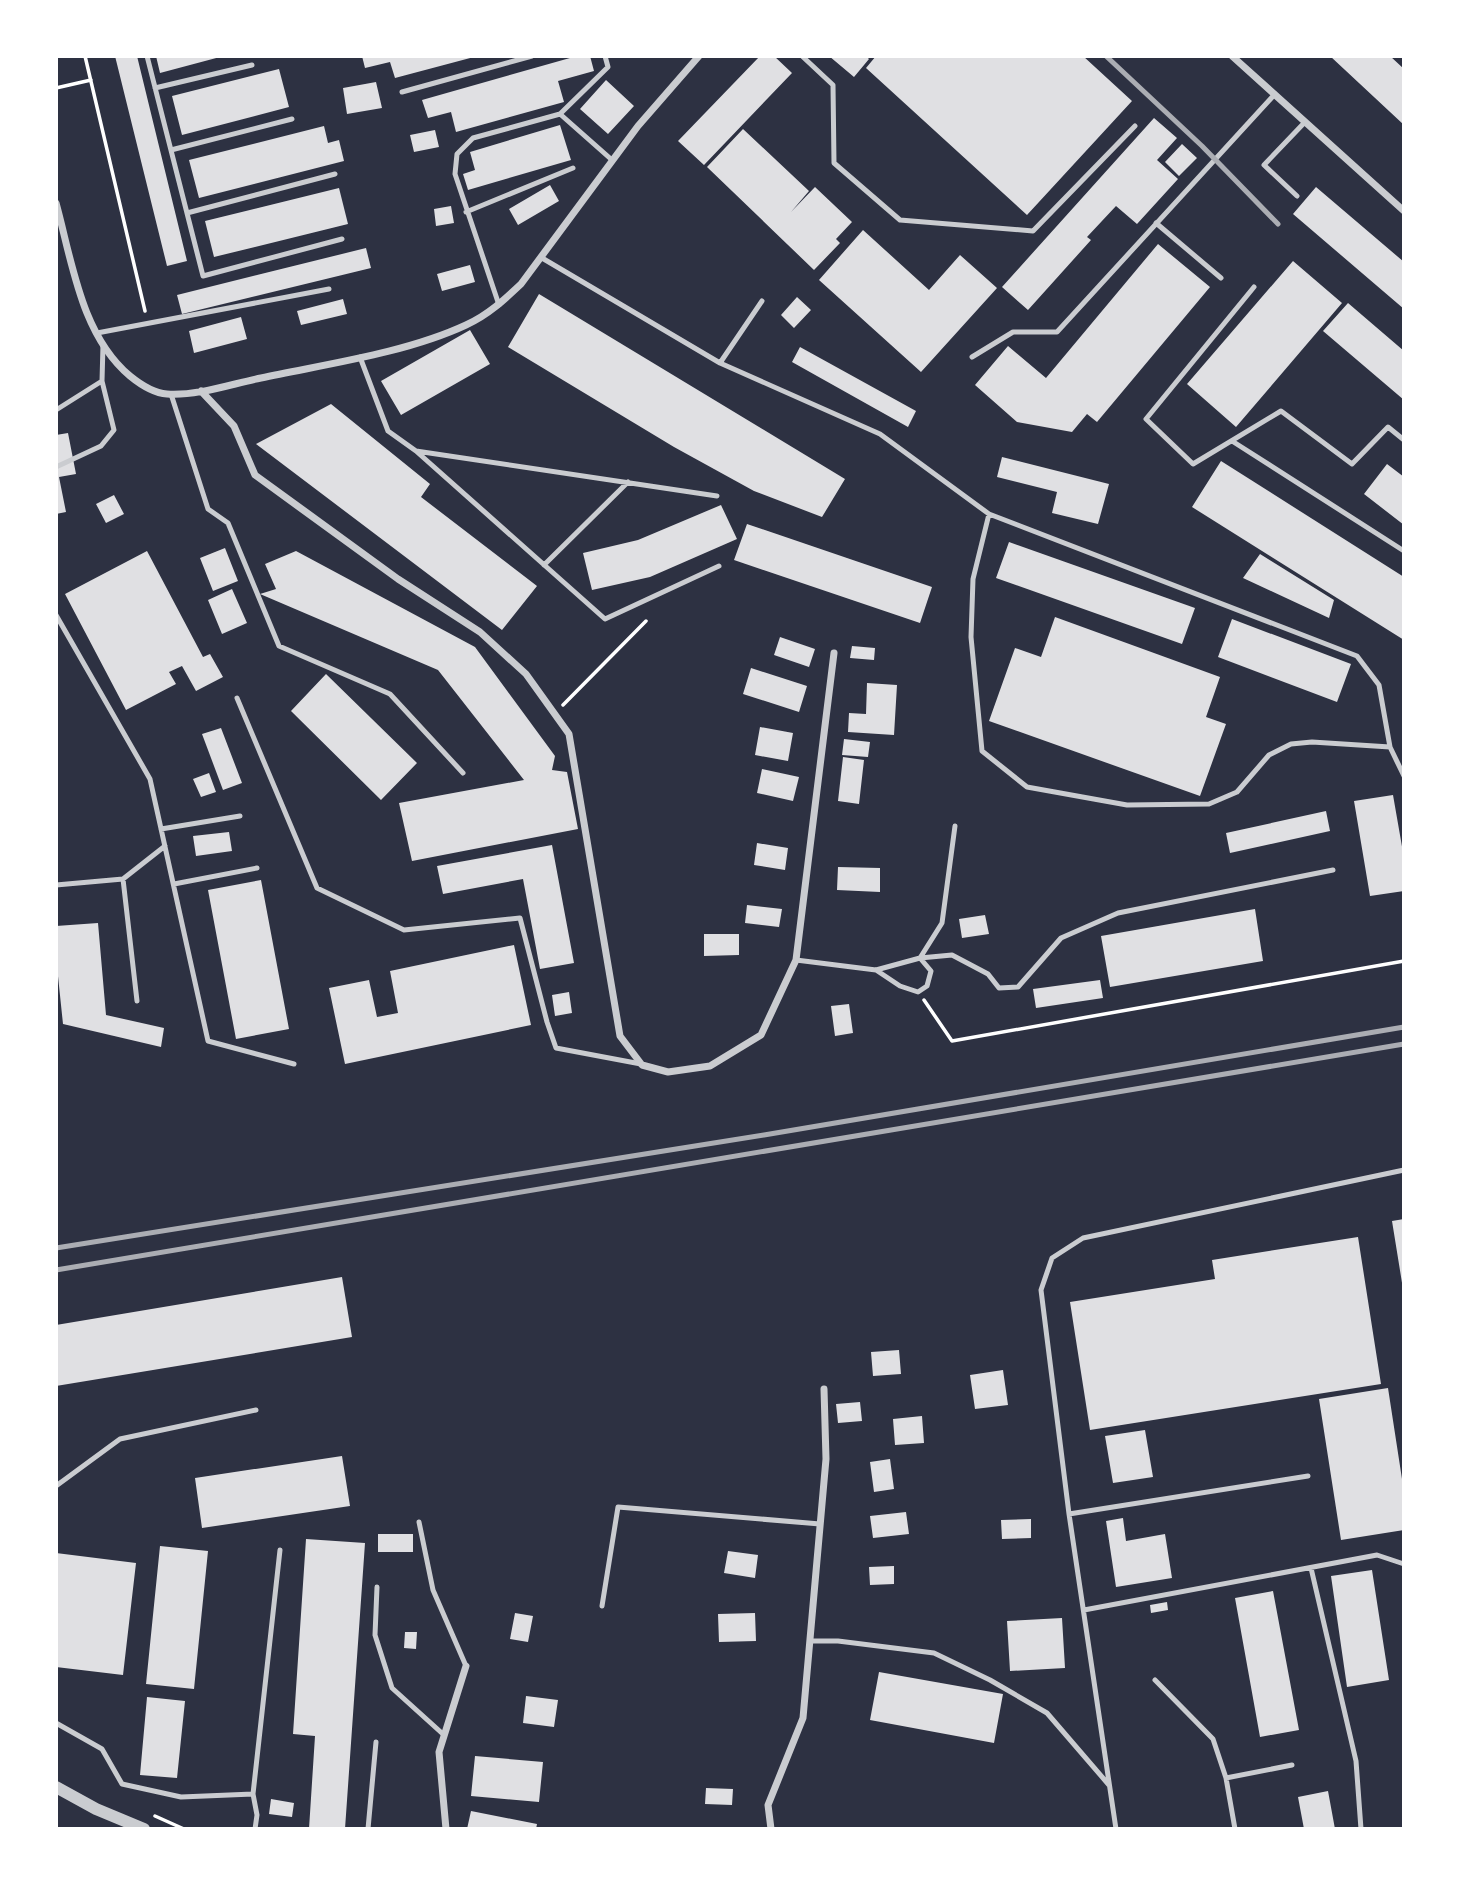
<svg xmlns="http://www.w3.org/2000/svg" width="1460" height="1885" viewBox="0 0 1460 1885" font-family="'DejaVu Sans',sans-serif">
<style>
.building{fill:#e0e0e3}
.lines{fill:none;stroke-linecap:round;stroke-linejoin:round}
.path{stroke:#fff;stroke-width:3.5}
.service{stroke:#caccd0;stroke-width:5}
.minor{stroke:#caccd0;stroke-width:7}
.tertiary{stroke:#caccd0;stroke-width:12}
.rail{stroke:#abadb3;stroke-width:5}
</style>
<rect width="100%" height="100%" fill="#2d3142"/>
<path class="building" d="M115,56H137L187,261L167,266Z
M156,56H220V57L160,73Z
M362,56H474V57L395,78L390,62L365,68Z
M577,56H590L594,71L558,81L564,102L456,132L451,112L428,118L422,100Z
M760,56H774L792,73L704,165L678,141Z
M829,56H866L869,59L854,77Z
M876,56H1083L1132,101L1027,215L866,68Z
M1330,56H1390L1404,69V125Z
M279,69L289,107L182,135L172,96Z
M606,80L634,106L608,134L580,109Z
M376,82L382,108L347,114L343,88Z
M1154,118L1177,138L1157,160L1178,179L1137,224L1116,206L1087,237L1091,240L1028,310L1002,287Z
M560,125L571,160L468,190L463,174L475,170L470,152Z
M324,126L328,143L339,140L344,161L199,198L189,160Z
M743,129L809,191L791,212L815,187L852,222L836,239L840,243L814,270L707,167Z
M435,130L439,147L414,152L410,135Z
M1182,144L1197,158L1179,176L1165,162Z
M550,185L559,201L518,225L509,209Z
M1316,187L1404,262V309L1293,214Z
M339,188L348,224L214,257L205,221Z
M451,206L454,223L436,226L434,209Z
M863,230L929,290L960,255L997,288L921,372L819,280Z
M1158,244L1210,287L1097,422L1087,414L1072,432L1017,422L975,385L1008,346L1046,378Z
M366,248L371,268L182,314L177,295Z
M1293,261L1342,303L1236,427L1187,384Z
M470,265L475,282L442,291L437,274Z
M539,294L845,479L822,517L754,491L674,447L508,347Z
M797,297L811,310L794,328L781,315Z
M343,299L347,314L301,325L297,311Z
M1348,303L1404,351V400L1323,331Z
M241,317L247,339L194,353L189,331Z
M470,330L490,364L401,415L381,381Z
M800,347L916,411L908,427L792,362Z
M331,404L430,484L421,497L537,586L502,630L256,444Z
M68,433L76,474L59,477L66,512L56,514V435Z
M1002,457L1109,484L1098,524L1052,513L1057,492L997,477Z
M1221,461L1404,577V640L1192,507Z
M1387,464L1404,477V525L1364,494Z
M114,495L124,514L106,523L96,504Z
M721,505L737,539L650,577L592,590L583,553L638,540Z
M747,524L932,587L920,623L734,560Z
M1009,542L1195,608L1182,644L996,578Z
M225,548L238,581L213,591L200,558Z
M147,551L203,657L210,654L223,677L196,691L182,666L169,672L176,684L126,710L65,594Z
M296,551L475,647L555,756L552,770L567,772L578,829L412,861L399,803L524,780L438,670L260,594L276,589L265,564Z
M1260,554L1334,600L1329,618L1243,578Z
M232,589L247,623L222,634L208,600Z
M1055,617L1220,677L1206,717L1226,724L1200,796L989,721L1015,648L1041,657Z
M1232,619L1351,664L1337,702L1218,657Z
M780,637L815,649L809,667L774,655Z
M852,646L875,648L874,660L850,658Z
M751,668L807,686L799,712L743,694Z
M326,674L417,763L381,800L291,711Z
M867,683L897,685L894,735L848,732L849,713L866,714Z
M760,727L793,733L788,761L755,755Z
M221,728L242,783L223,790L202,734Z
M844,739L870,742L868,757L842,755Z
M843,757L864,760L859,804L838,801Z
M762,769L799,777L793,801L757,793Z
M209,773L216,792L201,797L193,779Z
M1393,795L1404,858V891L1370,896L1354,801Z
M1326,811L1330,831L1230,853L1226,833Z
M229,832L232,851L196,856L193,836Z
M757,843L788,848L785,870L754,865Z
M552,845L574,963L540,969L523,879L443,894L437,866Z
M838,867L880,868V892L837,890Z
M261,880L289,1029L236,1039L208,890Z
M747,905L782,909L779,927L745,923Z
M1255,909L1263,961L1110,987L1101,936Z
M985,915L989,934L962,938L959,919Z
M98,923L106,1015L164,1028L161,1047L63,1024L56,957V926Z
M704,934H739V955L704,956Z
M514,945L531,1025L345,1064L329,988L369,980L377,1017L398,1013L390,971Z
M1100,980L1103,998L1036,1008L1033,989Z
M569,992L572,1013L555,1016L552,995Z
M849,1004L853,1033L835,1036L831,1006Z
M1404,1219V1289H1403L1392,1221Z
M1358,1237L1381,1384L1090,1430L1070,1302L1215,1279L1212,1260Z
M342,1277L352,1337L56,1386V1325Z
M899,1350L901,1374L873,1376L871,1352Z
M1003,1370L1008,1405L975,1409L970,1375Z
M1388,1388L1404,1492V1530L1341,1540L1319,1399Z
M860,1402L862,1421L838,1423L836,1404Z
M922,1416L924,1443L895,1445L893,1419Z
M1145,1430L1153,1477L1113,1483L1105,1436Z
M342,1456L350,1506L202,1528L195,1478Z
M890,1459L894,1489L874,1492L870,1462Z
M906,1512L909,1534L873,1538L870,1516Z
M1123,1518L1126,1541L1165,1534L1172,1578L1116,1587L1106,1521Z
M1031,1519V1538L1002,1539L1001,1520Z
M378,1534H413V1552H378Z
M306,1539L365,1543L345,1829H309L315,1736L293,1734Z
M160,1546L208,1551L194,1689L146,1684Z
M728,1551L758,1555L755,1578L724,1573Z
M56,1553L136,1563L123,1675L56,1667Z
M894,1566V1584L870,1585L869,1567Z
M1372,1570L1389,1680L1347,1687L1331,1576Z
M1273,1591L1299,1730L1260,1737L1235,1598Z
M1167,1602L1168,1610L1151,1613L1150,1605Z
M515,1613L533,1616L528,1642L510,1639Z
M755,1613L756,1641L719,1642L718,1614Z
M1062,1618L1065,1668L1010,1671L1007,1621Z
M405,1632H417L416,1649L404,1648Z
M879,1672L1003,1694L994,1743L870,1720Z
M526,1696L558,1700L554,1727L523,1723Z
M147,1697L185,1701L177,1778L140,1775Z
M475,1756L543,1762L539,1802L471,1796Z
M706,1788L733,1789L732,1805L705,1804Z
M1328,1791L1335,1829H1304L1298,1797Z
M271,1799L294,1803L292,1817L269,1814Z
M471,1811L537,1824L536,1829H467Z"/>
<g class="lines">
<path class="path" d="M85,56L145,311
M56,88L91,80
M563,705L646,621
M924,1000L952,1041L1404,961
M155,1816L184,1829"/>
<path class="service" d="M147,56L203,276L342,239
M802,56L833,85L834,163L900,220L1033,231L1135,126
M155,88L252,65
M402,92L532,56
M560,114L608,67L605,56
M171,150L292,119
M1297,196L1264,165L1305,122
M466,212L573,168
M187,213L335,174
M1156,223L1221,278
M542,258L720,363L880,434L989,514L1357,656L1379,685L1390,747
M1254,287L1146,419L1193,464L1281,411L1352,464L1388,427L1404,440
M499,305L455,174L457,154L473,138L560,114L612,160
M97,333L329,289
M360,357L388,431L416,451L717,496
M972,357L1013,332H1057L1275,94
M720,363L762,301
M171,394L208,509L228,523L279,646L390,694L463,773
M56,410L102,381
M1232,441L1404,551
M416,451L605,619L719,566
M56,467L101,446L114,430L102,381L103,345
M989,514L973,579L971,637L982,751L1027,787L1127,805L1209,804L1237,792L1269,755L1291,744L1312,742L1390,747L1404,776
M544,565L628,482
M56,615L150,779L208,1041L294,1064
M237,698L317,888L404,930L520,918L547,1022L556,1048L641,1064
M161,829L240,816
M123,879L137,1001
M174,884L257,868
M56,885L123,879L165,846
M920,958L952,955L988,974L999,988L1018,987L1061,938L1118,913L1333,870
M796,960L876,970L920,958L942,923L955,826
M876,970L900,986L918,992L927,986L931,971L920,958
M56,1486L120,1439L256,1410
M1069,1514L1308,1476
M419,1522L433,1590L466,1666
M1311,1568L1356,1761L1361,1829
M377,1587L375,1635L392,1688L444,1735
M602,1606L618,1507L820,1524
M1084,1610L1377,1555L1404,1564
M810,1641H838L934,1653L990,1680L1047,1713L1109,1785
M1155,1680L1213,1739L1226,1778L1235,1829
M56,1723L102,1749L122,1784L181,1797L253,1794
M1226,1778L1292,1765
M255,1829L257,1815L253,1794L280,1550
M368,1829L376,1742
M1116,1829L1069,1514L1041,1290L1052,1258L1083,1238L1404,1170"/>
<path class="minor" d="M1232,56L1404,211
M56,203C72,261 81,335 130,376C141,385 153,393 167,394C198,396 231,384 261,378C326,364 406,353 466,325C488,315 504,300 521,284L638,126L699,56
M201,391L234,426L255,475L398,579L480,632L526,674L569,734L620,1036L642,1065L668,1072L710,1066L761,1035L796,960L834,653
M446,1829L439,1752L466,1666
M771,1829L768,1805L803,1718L826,1459L824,1389"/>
<path class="tertiary" d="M56,1787L96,1809L144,1829"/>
<path class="rail" d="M1106,56L1202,146L1278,224
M56,1248L764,1135L1404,1027
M56,1270L1404,1044"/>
</g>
<rect width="1460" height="1885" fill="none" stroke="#ffffff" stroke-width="116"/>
</svg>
